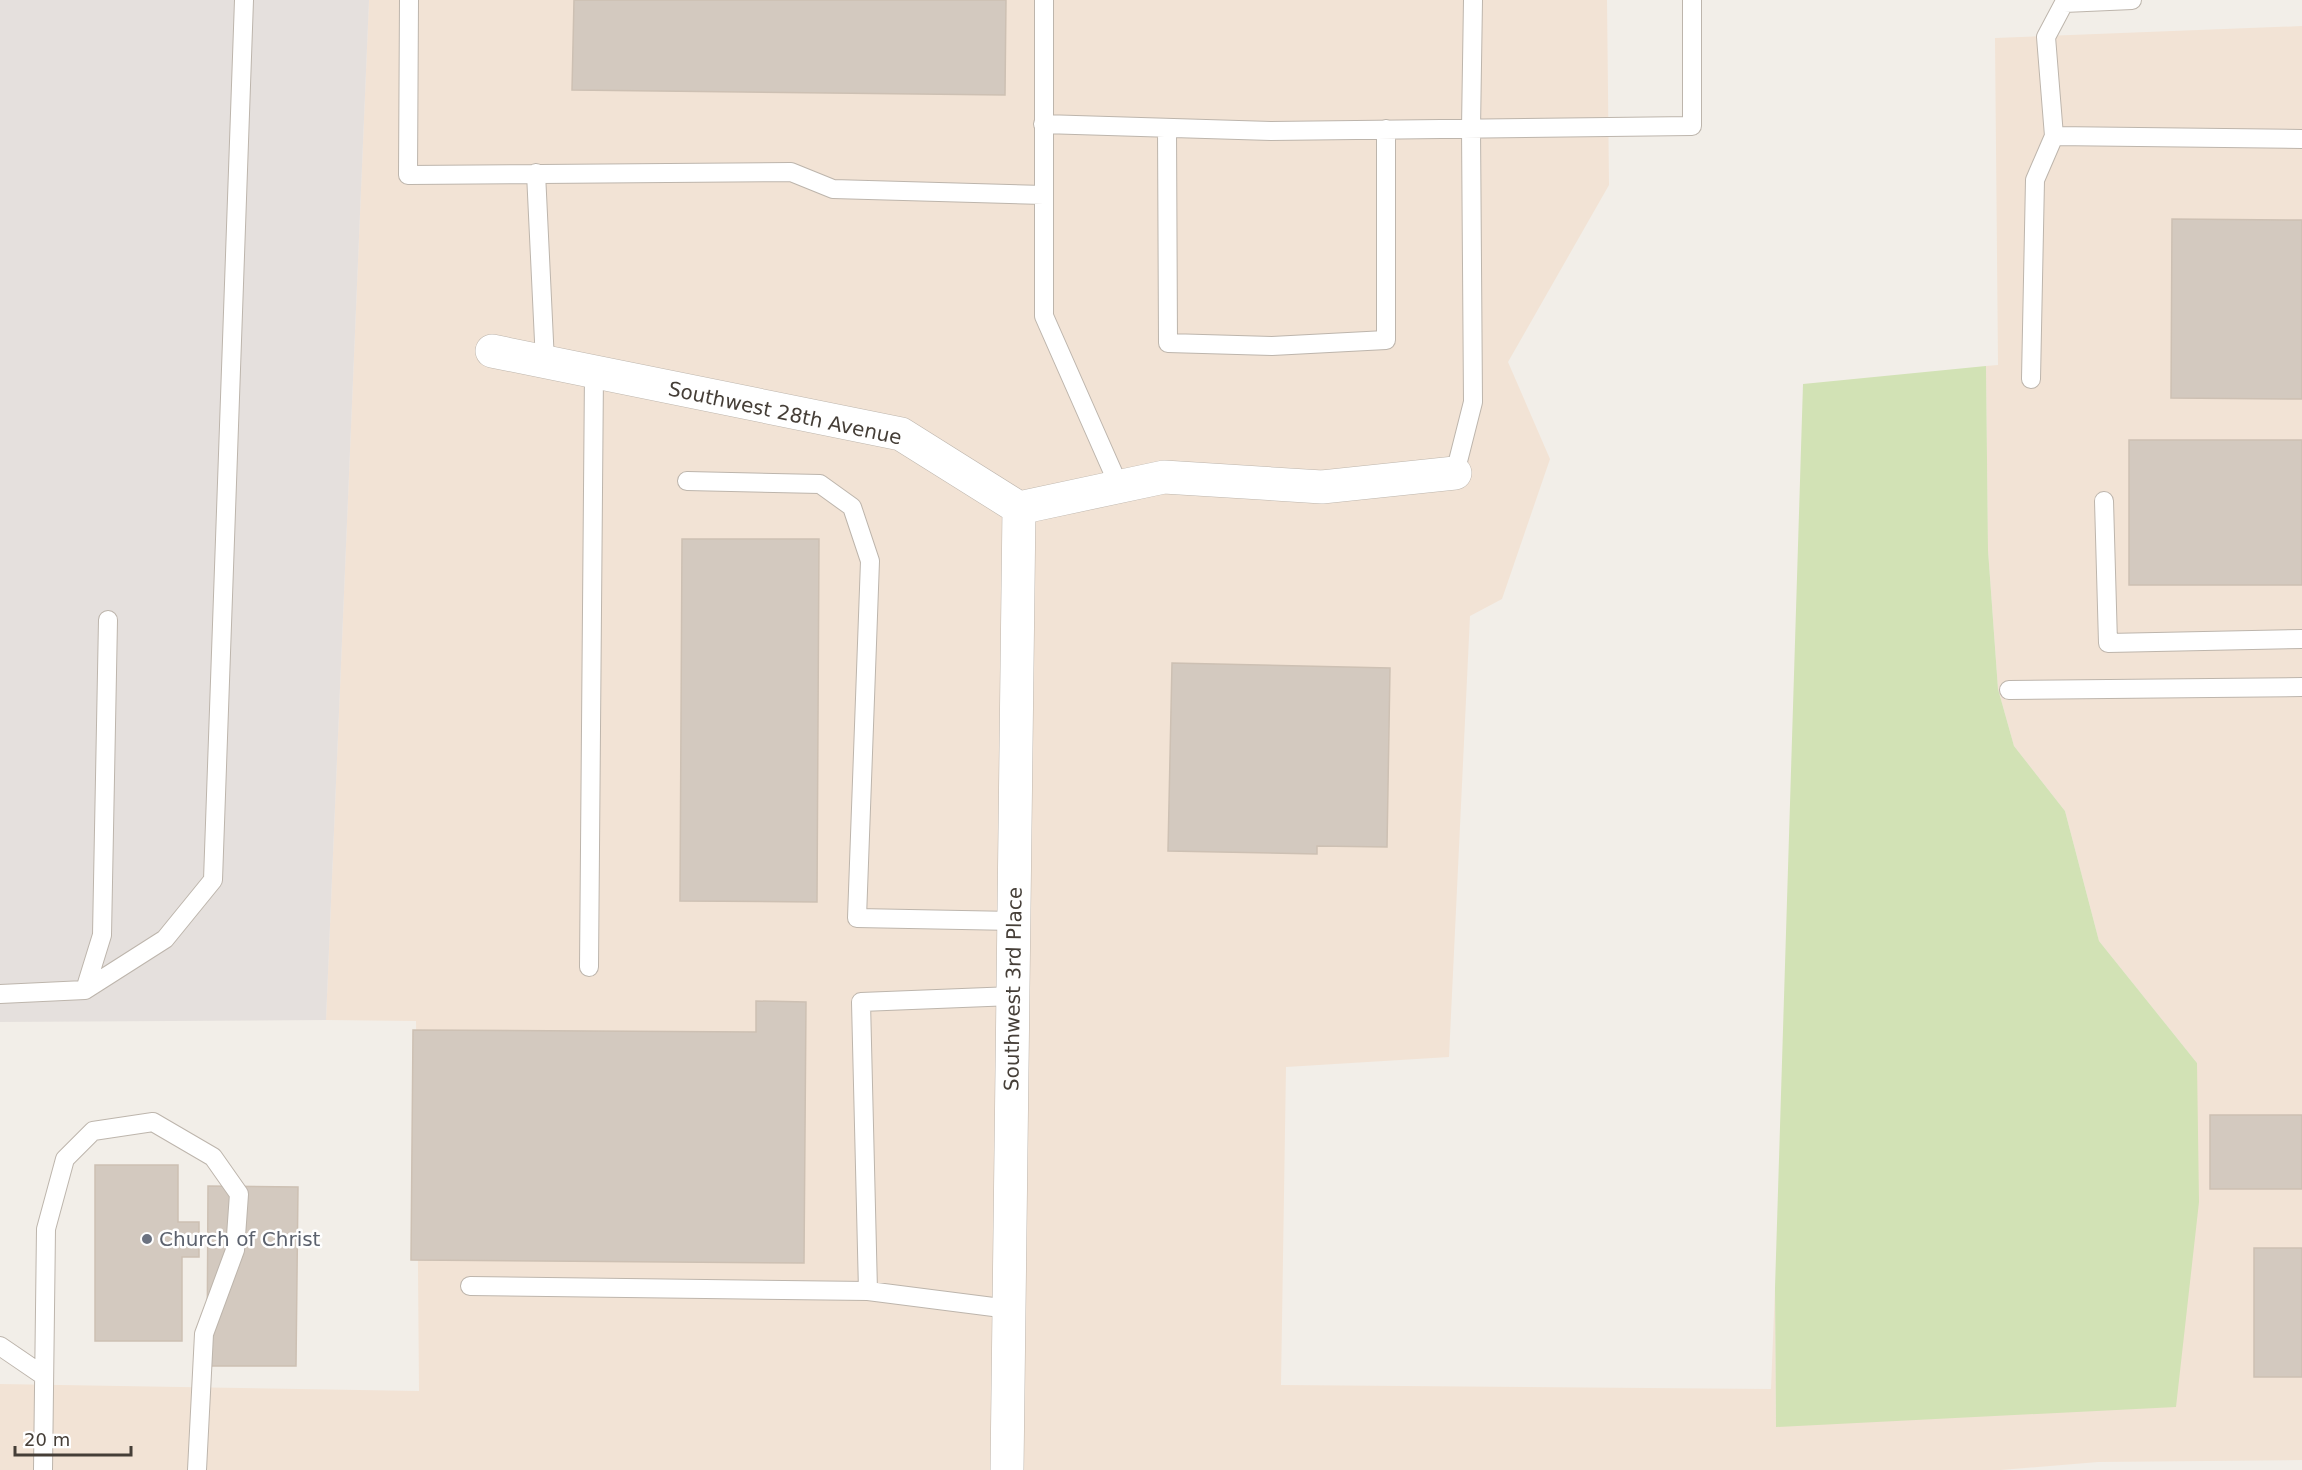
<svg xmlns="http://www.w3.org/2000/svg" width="2302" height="1470" viewBox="0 0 2302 1470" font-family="'DejaVu Sans',sans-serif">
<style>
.commercial{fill:#f2e3d5}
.industrial{fill:#e5e0dd}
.green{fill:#d2e2b5}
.building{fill:#d3c9bf;stroke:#cdc0b3;stroke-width:1.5}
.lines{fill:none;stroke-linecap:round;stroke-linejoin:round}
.service-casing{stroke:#bdb5ac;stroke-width:20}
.minor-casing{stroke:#bdb5ac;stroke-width:34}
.service{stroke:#fff;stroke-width:18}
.minor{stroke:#fff;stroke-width:33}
.worship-dot{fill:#6b7280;stroke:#fff;stroke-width:2}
.labels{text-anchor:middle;stroke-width:5;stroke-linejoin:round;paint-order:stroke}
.street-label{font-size:20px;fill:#453e37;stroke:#fff}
.worship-label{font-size:20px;fill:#5b616d;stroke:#fff;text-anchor:start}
</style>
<rect width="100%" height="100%" fill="#f2eee8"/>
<path class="commercial" d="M369,0H1607L1609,185L1508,362L1550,459L1502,599L1470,616L1449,1057L1286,1067L1281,1385L1771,1389L1775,1288L1776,1427L2197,1063L2099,941L2065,811L2014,746L1998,689L1988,550L1986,366L1998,365L1995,38L2302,26V1460L2098,1462L2001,1470H0V1384L419,1391L416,1021L326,1020Z"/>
<path class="industrial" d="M0,0H369L326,1020L0,1022Z"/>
<path class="green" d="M1986,366L1988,550L1998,689L2014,746L2065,811L2099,941L2197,1063L2199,1202L2176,1407L1776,1427L1775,1288L1803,384Z"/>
<path class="building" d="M574,0H1006L1005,95L572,90Z
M2172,219L2302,220V399L2171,398Z
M2129,440H2302V585H2129Z
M682,539H819L817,902L680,901Z
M1172,663L1390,668L1387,847L1317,846V854L1168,851Z
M756,1001L806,1002L804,1263L411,1260L413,1030L756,1032Z
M2210,1115H2302V1189H2210Z
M95,1165H178V1222H199V1257H182V1341H95Z
M208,1186L298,1187L296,1366H207Z
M2254,1248H2302V1377H2254Z"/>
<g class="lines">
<g class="service-casing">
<path id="service" d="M409,0L408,175L791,172L833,189L1044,195
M1044,0V316L1119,486
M1043,124L1271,131L1692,126V0
M1167,128L1168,343L1272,346L1386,340V129
M2054,136L2302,139
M536,173L545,362
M2031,379L2035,180L2054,136L2046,37L2064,3L2132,0
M1455,473L1473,402L1471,128L1473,0
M687,481L820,484L852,507L870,561L857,918L1014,921
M2104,501L2108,643L2302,639
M2009,690L2302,687
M589,967L594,372
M85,990L102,935L108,620
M0,994L85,990L165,939L213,880L244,0
M470,1286L868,1291
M1009,1309L868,1291L861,1002L1013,996
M0,1346L44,1376
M43,1470L46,1229L65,1159L93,1131L153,1122L213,1157L239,1194L235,1250L204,1334L197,1470"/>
</g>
<g class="minor-casing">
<path id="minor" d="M492,351L901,434L1019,508L1164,477L1322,487L1455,473
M1007,1470L1019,508"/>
</g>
<use href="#service" class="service"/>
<use href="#minor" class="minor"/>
</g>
<circle class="worship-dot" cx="147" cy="1239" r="6"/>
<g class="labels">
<g class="street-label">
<text transform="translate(785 413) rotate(12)" y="7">Southwest 28th Avenue</text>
<text transform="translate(1013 989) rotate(-89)" y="7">Southwest 3rd Place</text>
</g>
<g class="worship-label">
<text x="159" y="1246">Church of Christ</text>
</g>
</g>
<path d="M15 1446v9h116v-9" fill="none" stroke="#453e37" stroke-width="3"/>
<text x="24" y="1446" font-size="18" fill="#453e37" stroke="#ffffff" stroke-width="4.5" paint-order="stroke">20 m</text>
</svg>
